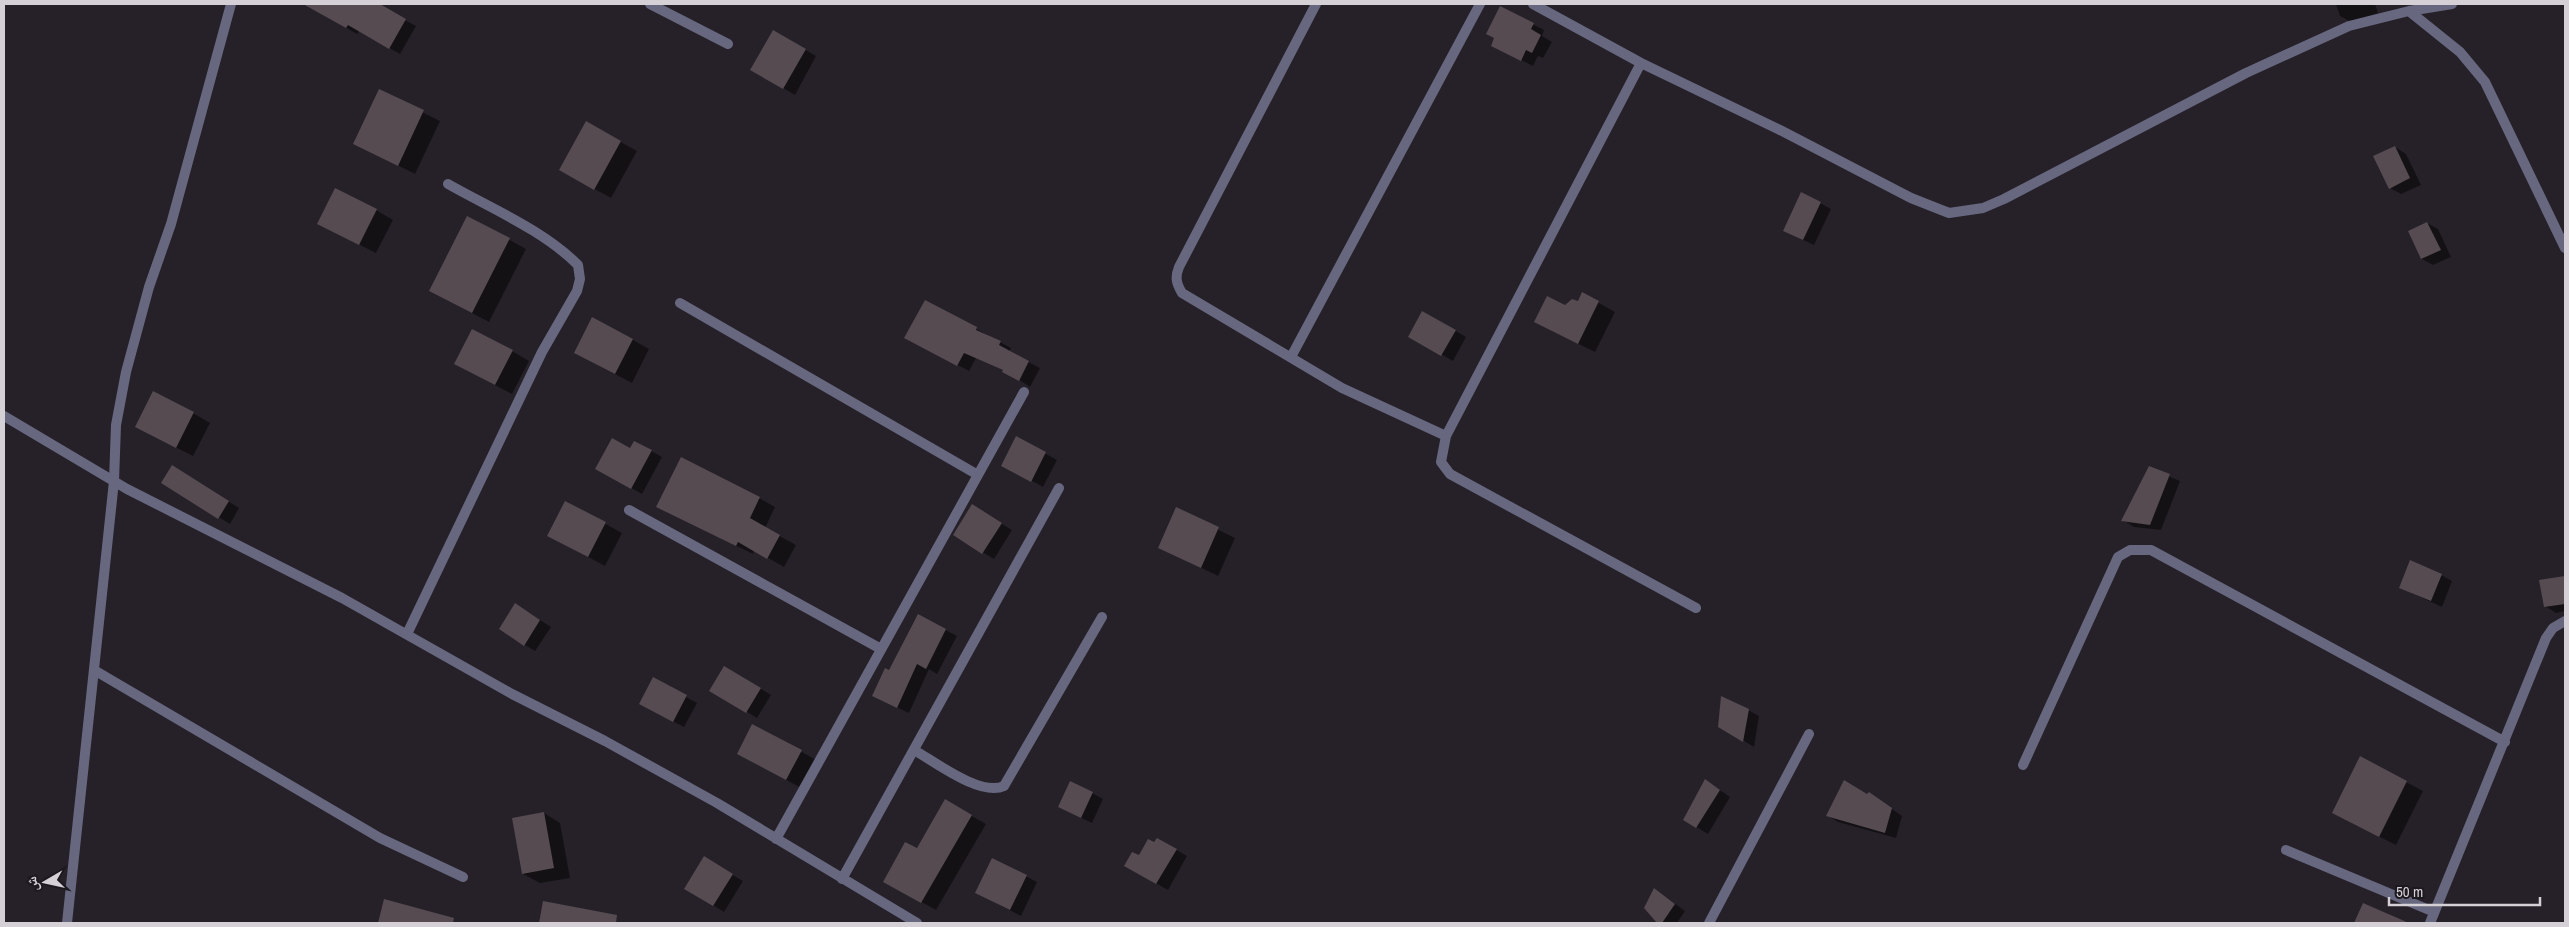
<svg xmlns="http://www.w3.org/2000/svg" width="2569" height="927" viewBox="0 0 2569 927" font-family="'Archivo Narrow','Noto Naskh Arabic',sans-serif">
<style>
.shadow{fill:#0007}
.building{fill:#554b51}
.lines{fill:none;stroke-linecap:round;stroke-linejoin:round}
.street{stroke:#67687f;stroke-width:10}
</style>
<rect width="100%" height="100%" fill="#262129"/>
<path class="shadow" d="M324,4H374L416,26L400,54L359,31L357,34L319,12Z
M2336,4H2375L2378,13L2351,22L2340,16Z
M1501,8L1544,30L1542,36L1552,42L1543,58L1538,56L1533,66L1503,51Z
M773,31L816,56L795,95L751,69Z
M380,91L440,121L415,174L355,144Z
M586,123L637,151L611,198L560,170Z
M2395,147L2406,154L2421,185L2401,194L2390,188Z
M1820,203L1831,209L1814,245L1795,236Z
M376,210L393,220L376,253L336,233Z
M468,217L526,249L489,322L430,291Z
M2427,223L2438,229L2451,257L2433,265L2422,259L2409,232Z
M1583,294L1615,312L1595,352L1552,331L1565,306L1578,303Z
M925,301L1011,348L1009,352L1040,368L1030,387L1004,370L976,358L969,371L917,344Z
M1423,312L1466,337L1453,361L1409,336Z
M633,340L649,349L632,383L575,353Z
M512,351L529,361L512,394L455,364Z
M193,413L210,423L193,456L153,436Z
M1017,438L1057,460L1043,487L1014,471Z
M635,442L662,457L642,494L597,469L630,450Z
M2149,468L2180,481L2161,530L2134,527L2123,520Z
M183,473L239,508L230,524L162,483Z
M759,498L775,507L765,528L796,545L784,567L754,550L753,554L674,515Z
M566,502L622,533L605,566L549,536Z
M1176,509L1235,538L1218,576L1159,547Z
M983,512L1012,530L994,559L954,535Z
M2441,575L2452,581L2442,607L2401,588Z
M2565,577V611L2556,613L2545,606L2541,581Z
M526,611L551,627L535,651L525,645Z
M919,616L957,636L937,674L929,669L909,713L873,696L890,672Z
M725,667L771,695L757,718L711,690Z
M653,679L697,703L684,727L651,710Z
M1748,710L1759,716L1754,747L1719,726Z
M753,725L818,761L803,789L755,763Z
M2360,758L2423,791L2396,845L2350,822Z
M1706,781L1730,797L1708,834L1685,820Z
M1092,793L1103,799L1092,823L1059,807Z
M1869,793L1902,816L1896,838L1838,822L1827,815Z
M945,801L986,824L936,910L885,882L918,850Z
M544,813L560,823L570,878L540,883L523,874Z
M1157,839L1187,856L1168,890L1126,866L1139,857Z
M704,858L743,881L724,912L686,888Z
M993,859L1037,882L1021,916L988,899Z
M1655,889L1685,911L1677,923H1658L1645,907Z
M385,901L443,922V923H379Z
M544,903L611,922V923H540Z"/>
<path class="building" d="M303,4H380L406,19L389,49L348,25L346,28Z
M1500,6L1534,23L1531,29L1541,35L1532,53L1526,50L1521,61L1491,46L1494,38L1486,34Z
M773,30L806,49L783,89L750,70Z
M379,89L424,110L398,166L353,144Z
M586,121L621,141L594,190L559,170Z
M2395,146L2410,178L2389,189L2373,156Z
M335,188L377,209L359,245L317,224Z
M1801,192L1821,202L1803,240L1783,231Z
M467,216L510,238L472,313L429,291Z
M2427,222L2441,250L2421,259L2408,231Z
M1582,292L1599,301L1578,344L1534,322L1547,296L1565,305L1572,299L1578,301Z
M925,300L977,327L976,330L1001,341L999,345L1029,361L1019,381L1002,372L1003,370L964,353L957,366L904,338Z
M1422,311L1456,330L1441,356L1408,337Z
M592,317L633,339L615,374L574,353Z
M472,329L513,350L495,385L454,364Z
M153,391L194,412L176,448L135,427Z
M1016,436L1046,452L1031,482L1001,466Z
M612,438L630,448L634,441L652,450L631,489L595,469Z
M681,457L760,497L750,518L780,535L767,559L738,542L736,546L656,507Z
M172,465L229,501L218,519L161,483Z
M2149,466L2170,474L2150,525L2121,521Z
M565,501L606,522L588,557L547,536Z
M972,504L1002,523L982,554L953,535Z
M1176,507L1219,527L1201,568L1158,548Z
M2410,560L2442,574L2431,601L2399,588Z
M2565,576V604L2544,607L2539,580Z
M515,603L540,620L524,646L499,629Z
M918,614L946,629L926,669L917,664L897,708L872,696L885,668L889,670Z
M724,666L761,688L746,713L709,691Z
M653,677L687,695L673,722L639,704Z
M1721,696L1749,709L1743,742L1718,727Z
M752,724L802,750L786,780L737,754Z
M2360,756L2407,781L2379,837L2332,813Z
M1705,779L1720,790L1696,828L1683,820Z
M1844,780L1867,794L1869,792L1892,808L1885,833L1826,816Z
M1070,781L1093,792L1081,818L1058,807Z
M945,799L972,815L921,903L883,882L905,842L917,848Z
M544,812L554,868L522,874L512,818Z
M1157,838L1177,849L1156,884L1124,866L1132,852L1139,855L1148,839L1154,842Z
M704,856L733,874L713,906L684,889Z
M992,858L1027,875L1010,910L975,893Z
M1654,888L1675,904L1662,923H1657L1644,908Z
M384,899L454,918L453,923H378Z
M543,901L617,915L616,923H539Z
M2363,903L2409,923H2354Z"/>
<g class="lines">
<path class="street" d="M650,4L728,44
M1316,4L1179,267C1175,277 1176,283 1182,293L1342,388L1446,436
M1533,4L1641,63L1780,130L1911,198L1949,213L1983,208L2004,199L2246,73L2349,26L2409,11L2452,4
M2409,11L2460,52L2485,82L2565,248
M1641,63L1446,436L1441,462L1450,474L1696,608
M680,303L978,475
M1291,357L1480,4
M4,416L127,489L342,598L512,694L605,741L717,803L917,923
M629,510L881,649
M407,634L542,352L577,291L580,279L578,265C543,230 492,209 448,184
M94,670L380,838L463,877
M914,750C935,762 981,797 1004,786L1102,617
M2023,765L2118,557L2130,550H2151L2505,742
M776,839L1024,392
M2286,850L2434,912
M842,879L1059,488
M67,923L114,481L116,425L126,372L149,287L171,224L231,4
M1709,923L1809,734
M2430,923L2546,638L2553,628L2565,621"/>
</g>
<rect width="2569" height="927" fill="none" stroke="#d4d0d6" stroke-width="10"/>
<g transform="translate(45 882) rotate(261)" stroke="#1c181f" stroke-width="4" paint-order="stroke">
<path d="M0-4L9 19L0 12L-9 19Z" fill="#d4d0d6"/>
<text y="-8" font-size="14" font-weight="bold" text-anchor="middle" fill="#d4d0d6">ش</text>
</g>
<path d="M2389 897v8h151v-8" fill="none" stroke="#d4d0d6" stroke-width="2.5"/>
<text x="2396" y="897" font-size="15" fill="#d4d0d6" stroke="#1c181f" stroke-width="4" paint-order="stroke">50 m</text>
</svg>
